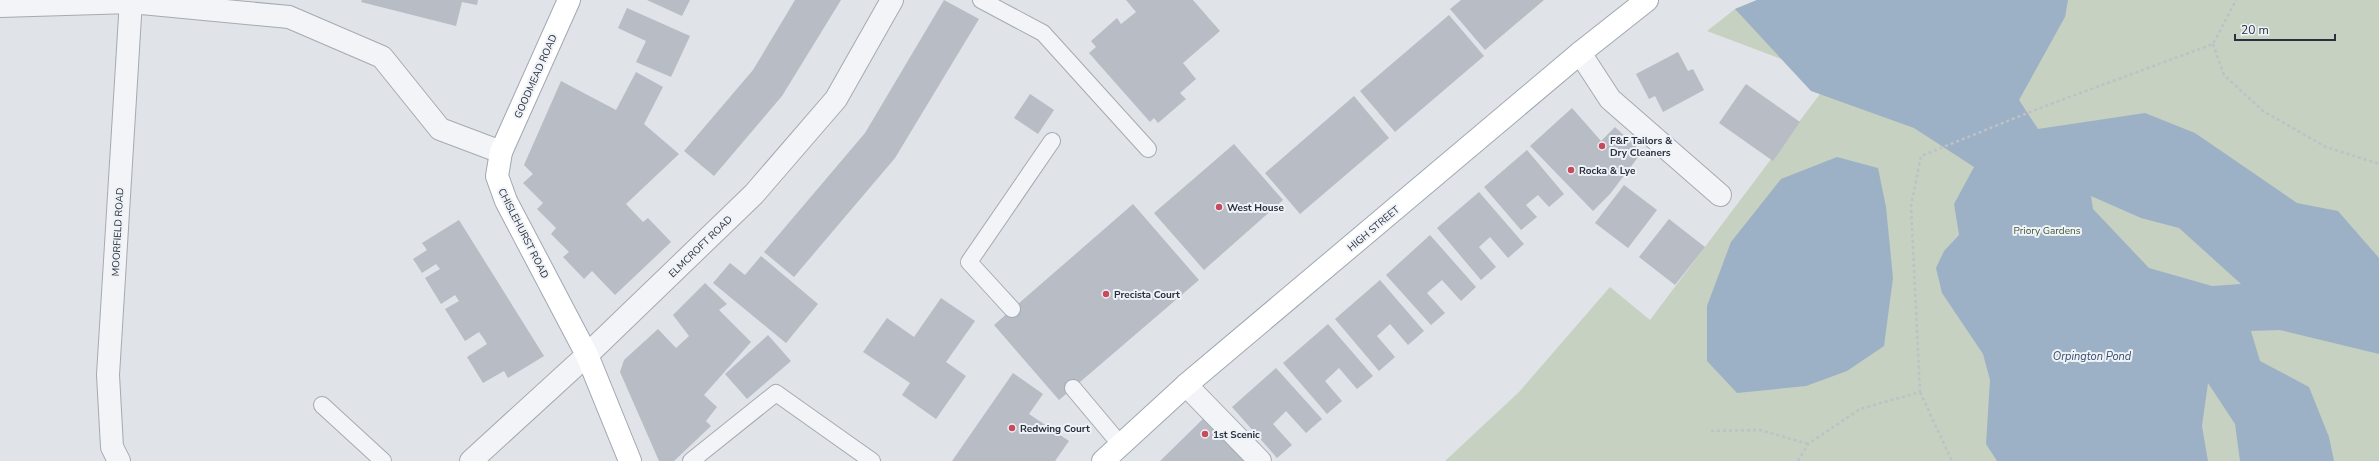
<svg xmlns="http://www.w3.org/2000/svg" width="2379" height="461" viewBox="0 0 2379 461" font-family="'Nunito Sans',sans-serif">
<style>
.green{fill:#c6d1c1}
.water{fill:#9cb1c6;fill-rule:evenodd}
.building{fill:#b7bcc5}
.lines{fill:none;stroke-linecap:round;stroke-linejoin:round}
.lane-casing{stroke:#a5aab2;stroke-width:18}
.street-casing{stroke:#a5aab2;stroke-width:24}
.primary-casing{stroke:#a0a8b3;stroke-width:24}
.path{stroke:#bec1c7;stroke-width:2.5;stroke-dasharray:3 3;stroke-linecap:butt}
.lane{stroke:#f2f4f7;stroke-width:16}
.street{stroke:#f2f4f7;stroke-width:22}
.primary{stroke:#fff;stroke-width:22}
.poi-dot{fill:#c74b5f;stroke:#eff2f6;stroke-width:1.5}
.labels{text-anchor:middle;stroke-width:4;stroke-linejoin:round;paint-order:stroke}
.street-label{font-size:10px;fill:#29313e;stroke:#eff2f6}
.poi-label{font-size:10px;font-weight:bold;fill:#29313e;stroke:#eff2f6;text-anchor:start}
.park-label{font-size:10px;fill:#3e5937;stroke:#eff2f6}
.water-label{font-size:11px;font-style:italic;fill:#365070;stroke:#eff2f6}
</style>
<rect width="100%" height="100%" fill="#e0e3e8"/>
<path class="green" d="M1757,0H2379V461H1445L1519,392L1610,287L1650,320L1832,78L1707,31L1735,9Z"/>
<path class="water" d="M1757,0H2068L2065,17L2019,100L2038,129L2145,113L2195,133L2297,203L2338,211L2379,258V354L2280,330L2251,331L2260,361L2309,387L2329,437L2334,461H2240L2235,424L2208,383L2202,426L2208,461H1997L1986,444L1990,380L1983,354L1942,293L1936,268L1944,251L1959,235L1954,204L1974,167L1914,128L1811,91L1735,9ZM2091,196L2141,218L2179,228L2241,284L2212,286L2149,268L2093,209Z
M1837,157L1878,168L1886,207L1893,278L1884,346L1847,371L1806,386L1737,393L1707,361V306L1731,242L1781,179Z"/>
<path class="building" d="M362,0H478L477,5L462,2L456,26L361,2Z
M647,0H690L682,16Z
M795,0H841L782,96L714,176L684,151L753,70Z
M944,0L979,19L895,158L794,277L764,252L865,133Z
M1126,0H1193L1220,31L1183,63L1196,79L1180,93L1186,99L1158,123L1154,118L1150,122L1089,53L1096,47L1091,41L1117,18L1121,24L1136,12Z
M1461,0H1544L1485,50L1450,9Z
M627,8L690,36L671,77L636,62L646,41L618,28Z
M1449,15L1484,56L1395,132L1360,91Z
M1678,52L1688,71L1693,69L1704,90L1663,112L1655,96L1649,99L1636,74Z
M636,72L663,87L644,124L679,154L626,204L643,222L648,218L671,242L615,295L592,271L584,279L563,257L569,252L551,234L556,228L537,209L543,203L523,183L533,174L524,165L561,81L616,110Z
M1746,84L1800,122L1773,161L1719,123Z
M1030,94L1054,110L1038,134L1014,118Z
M1354,96L1389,138L1300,214L1265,173Z
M1572,108L1601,141L1615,127L1642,152L1610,194L1593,211L1530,146Z
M1234,144L1283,200L1204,270L1154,213Z
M1527,150L1564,194L1549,207L1538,195L1526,205L1537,217L1521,230L1484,187Z
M1624,185L1657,210L1628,248L1595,223Z
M1479,192L1524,244L1508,258L1490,237L1479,247L1496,267L1481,280L1437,228Z
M1133,204L1199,280L1059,400L994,325Z
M1669,219L1705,247L1675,285L1639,257Z
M459,220L544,356L508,378L504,371L483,383L467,357L487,344L484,339L479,332L465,341L445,309L459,301L455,295L441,304L425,278L440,269L436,264L422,273L413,259L427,250L422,243Z
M1430,235L1476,287L1461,301L1442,280L1427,293L1445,313L1431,325L1386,275Z
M761,256L818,304L786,343L713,283L730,263L745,275Z
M1380,280L1424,331L1408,345L1390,324L1377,336L1395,357L1379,371L1335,319Z
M705,283L727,304L719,310L751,342L704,395L717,407L706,421L711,426L674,461H659L620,372L624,360L658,329L676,348L689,336L673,315Z
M941,298L975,321L946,362L966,376L936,419L902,395L910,383L863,352L887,318L914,337Z
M1328,324L1373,376L1357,389L1339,368L1325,381L1342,401L1327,414L1283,363Z
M768,335L791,361L747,399L725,374Z
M1276,368L1322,419L1306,433L1286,411L1273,424L1292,445L1277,458L1232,407Z
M1013,373L1043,394L1029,414L1069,441L1055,461H952Z
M1206,416L1249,461H1160Z"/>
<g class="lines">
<g class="lane-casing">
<path id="lane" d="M981,0L1043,33L1148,149
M1012,309L969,262L1052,141
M1073,388L1120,444
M322,405L383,461
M691,461L776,393L872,461"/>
</g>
<g class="street-casing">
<path id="street" d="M0,6L131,2L289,17L382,57L440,129L501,152
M1580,53L1610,99L1720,195
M1186,385L1260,461
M119,461L112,447L108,375L131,0
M471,461L587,355L754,194L836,99L892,0"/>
</g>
<g class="primary-casing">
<path id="primary" d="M569,0L501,152L497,176L506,201L587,355L630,461
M1103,461L1186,385L1580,53L1647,0"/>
</g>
<path class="path" d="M2213,44L2224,75L2263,111L2326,147L2379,164
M1920,392L1952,461
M1711,431L1760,430L1808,444
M1798,461L1808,444L1860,409L1920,392L1911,206L1921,156L2040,108L2213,44L2236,0"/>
<use href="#lane" class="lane"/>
<use href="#street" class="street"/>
<use href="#primary" class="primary"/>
</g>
<g class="poi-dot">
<circle cx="1602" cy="146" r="4"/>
<circle cx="1571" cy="170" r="4"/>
<circle cx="1219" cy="207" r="4"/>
<circle cx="1106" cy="294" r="4"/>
<circle cx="1012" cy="428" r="4"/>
<circle cx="1205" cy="434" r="4"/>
</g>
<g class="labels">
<g class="street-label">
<text transform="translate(535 76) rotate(-66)" y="4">GOODMEAD ROAD</text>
<text transform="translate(1373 228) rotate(-40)" y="4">HIGH STREET</text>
<text transform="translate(117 232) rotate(-87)" y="4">MOORFIELD ROAD</text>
<text transform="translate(524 233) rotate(63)" y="4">CHISLEHURST ROAD</text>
<text transform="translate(700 246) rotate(-44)" y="4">ELMCROFT ROAD</text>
</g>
<g class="poi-label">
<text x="1610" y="144">F&amp;F Tailors &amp;<tspan x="1610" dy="12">Dry Cleaners</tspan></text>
<text x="1579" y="174">Rocka &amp; Lye</text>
<text x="1227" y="211">West House</text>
<text x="1114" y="298">Precista Court</text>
<text x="1020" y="432">Redwing Court</text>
<text x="1213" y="438">1st Scenic</text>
</g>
<g class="park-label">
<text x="2047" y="234">Priory Gardens</text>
</g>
<g class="water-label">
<text x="2092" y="360">Orpington Pond</text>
</g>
</g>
<path d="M2235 34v6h100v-6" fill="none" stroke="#29313e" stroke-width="2"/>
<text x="2241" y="34" font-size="12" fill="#29313e" stroke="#eff2f6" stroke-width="3" paint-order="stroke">20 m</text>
</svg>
